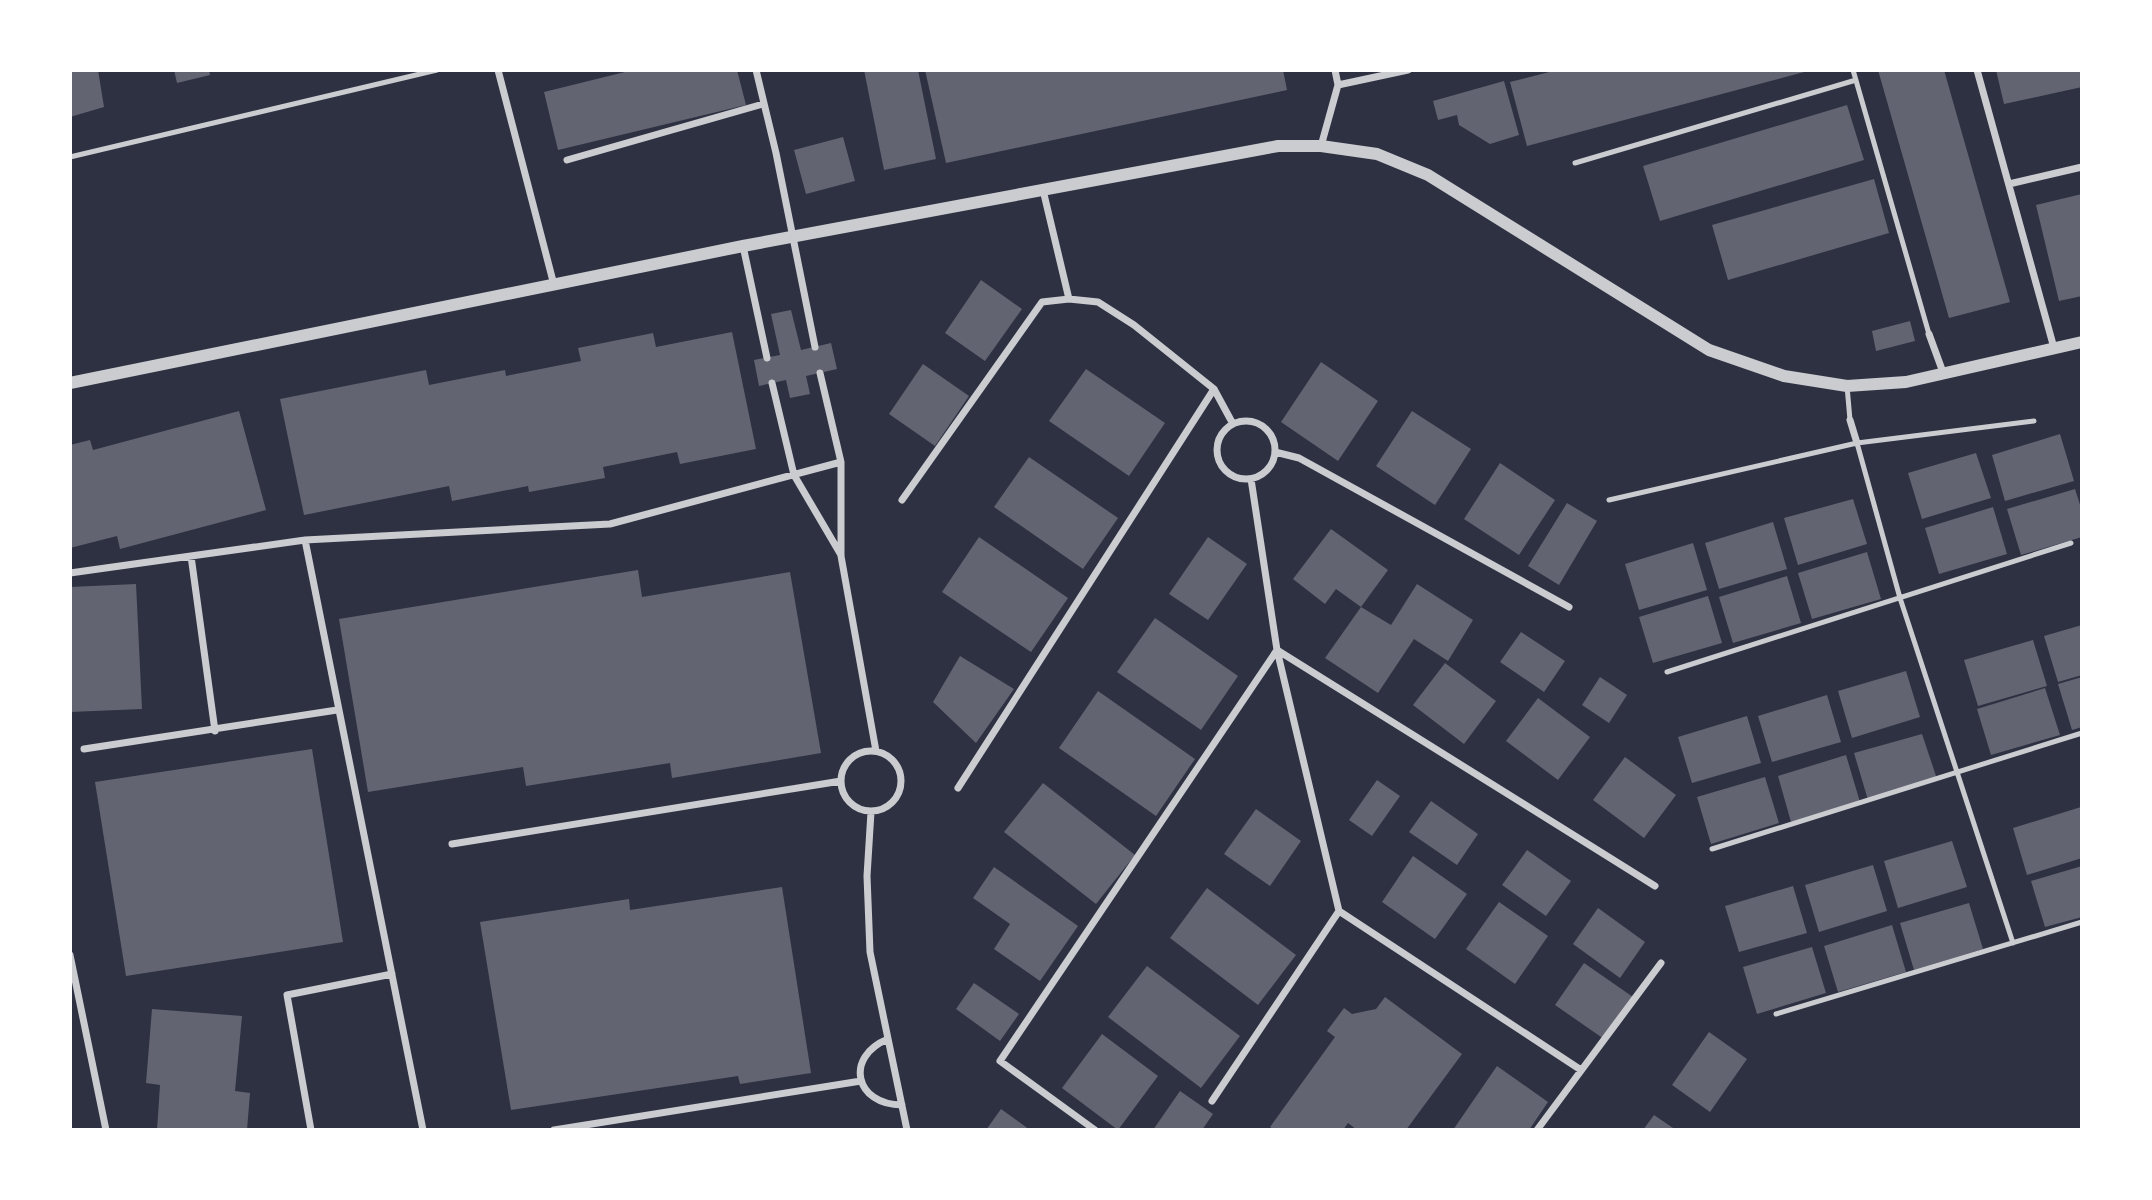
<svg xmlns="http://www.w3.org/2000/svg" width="2152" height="1200" viewBox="0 0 2152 1200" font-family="Commissioner,sans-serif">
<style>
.building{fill:#626471}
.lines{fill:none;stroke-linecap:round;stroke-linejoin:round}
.service{stroke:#caccd0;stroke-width:5}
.minor{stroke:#caccd0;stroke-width:7}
.tertiary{stroke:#caccd0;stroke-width:12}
</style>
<rect width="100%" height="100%" fill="#2d3142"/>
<path class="building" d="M70,70H98L104,107L70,117Z
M174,70H209L210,75L177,83Z
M633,70H737L746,105L558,150L544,92Z
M864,70H918L936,159L884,170Z
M925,70H1283L1287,90L946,163Z
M1557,70H1808V71L1527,146L1510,82Z
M1878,70H1944L2010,302L1949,318Z
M1996,70H2082V87L2004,104Z
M1504,81L1519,135L1490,144L1459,125L1457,115L1438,120L1433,101Z
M1847,105L1864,160L1660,221L1643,166Z
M843,137L855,181L806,194L794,150Z
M1874,179L1889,233L1728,280L1712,225Z
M2082,194V296L2059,301L2036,205Z
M981,280L1022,309L985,361L945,333Z
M791,310L801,350L831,343L837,369L806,376L810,394L790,398L786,380L759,386L754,360L780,355L771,314Z
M1910,321L1915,341L1876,351L1872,331Z
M732,332L756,449L680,464L677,452L603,467L605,478L529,492L528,486L452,501L449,486L304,515L280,399L426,370L429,385L505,370L506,376L581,361L578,348L653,333L656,347Z
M1321,362L1378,401L1338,461L1281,422Z
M923,364L969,396L935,446L889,414Z
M1086,369L1165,423L1129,476L1049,421Z
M239,411L266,510L120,549L117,536L70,548V445L90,440L93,450Z
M1412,411L1471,449L1435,505L1376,466Z
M2060,434L2074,481L2005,501L1992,455Z
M1976,453L1991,498L1922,519L1908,473Z
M1029,457L1118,518L1083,569L994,507Z
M1500,463L1555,500L1519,555L1464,519Z
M2075,489L2082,511V537L2021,555L2007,509Z
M1853,499L1867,544L1798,565L1784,518Z
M1567,503L1597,521L1559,585L1528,566Z
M1993,507L2007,554L1939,574L1925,528Z
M1773,522L1787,569L1719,589L1705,543Z
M1331,529L1388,570L1361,607L1391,625L1417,584L1473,620L1448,661L1414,639L1378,693L1325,658L1361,607L1336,589L1325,604L1293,579Z
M979,537L1068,598L1031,652L942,592Z
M1208,537L1247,564L1208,620L1169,594Z
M1693,543L1707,590L1639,610L1625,564Z
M1867,552L1881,599L1812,619L1798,573Z
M638,570L642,597L790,572L821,753L672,778L670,763L526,786L523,767L368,792L339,619Z
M1787,576L1801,623L1733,643L1719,597Z
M136,584L142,709L70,712V587Z
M1708,596L1722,643L1653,663L1639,617Z
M1155,618L1238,676L1201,730L1117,672Z
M2082,625V675L2058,682L2044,636Z
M1521,632L1565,661L1544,692L1500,662Z
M2033,640L2047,686L1978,706L1964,660Z
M960,656L1014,689L976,743L933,702Z
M1445,663L1496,701L1464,744L1413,705Z
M1906,671L1920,717L1852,738L1838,691Z
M1600,677L1627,695L1609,723L1582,705Z
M2082,677V727L2072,730L2058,684Z
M2045,688L2060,735L1991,755L1977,709Z
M1098,691L1195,759L1156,816L1059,748Z
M1827,695L1841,742L1772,762L1758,716Z
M1538,698L1590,737L1558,780L1506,741Z
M1747,716L1761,763L1692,783L1678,737Z
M1922,734L1937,779L1868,800L1854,753Z
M312,749L343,942L126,976L95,782Z
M1846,755L1860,802L1791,822L1778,776Z
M1625,757L1676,795L1644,838L1593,800Z
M1765,777L1779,823L1711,844L1697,797Z
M1377,780L1400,796L1372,836L1349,820Z
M1043,783L1135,855L1096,904L1004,832Z
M1431,801L1478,834L1457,865L1409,832Z
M2081,807L2082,858L2027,875L2013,828Z
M1256,809L1301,841L1270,886L1224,854Z
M1952,841L1967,887L1898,908L1884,861Z
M1527,850L1571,881L1546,916L1502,885Z
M1413,856L1467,894L1435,939L1382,902Z
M1873,865L1887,911L1819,932L1805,885Z
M2082,866V917L2045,927L2031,881Z
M994,867L1078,926L1040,981L994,949L1010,924L973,898Z
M1793,886L1807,933L1739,952L1725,906Z
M782,887L811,1073L740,1084L738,1076L511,1110L480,922L629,899L630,910Z
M1207,888L1296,955L1258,1005L1170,938Z
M1499,902L1548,936L1515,984L1466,949Z
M1969,903L1983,949L1914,970L1900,923Z
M1598,908L1645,942L1620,978L1573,944Z
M1892,925L1906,972L1838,992L1824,946Z
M1812,947L1826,993L1757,1014L1743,967Z
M1584,963L1633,997L1604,1039L1555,1005Z
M1147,966L1240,1036L1201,1088L1108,1017Z
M974,983L1019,1014L1000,1041L956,1009Z
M1385,997L1462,1054L1406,1130H1357L1348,1123L1343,1130H1274L1270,1127L1335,1037L1327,1031L1344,1008L1352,1014L1376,1009Z
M152,1009L242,1016L235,1091L250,1093L247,1130H157L160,1085L146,1083Z
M1709,1032L1747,1059L1710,1112L1672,1085Z
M1102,1034L1158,1076L1118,1130L1062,1088Z
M1497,1066L1548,1102L1529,1130H1453Z
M1180,1091L1213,1114L1202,1130H1153Z
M1001,1109L1030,1130H986Z
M1654,1115L1676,1130H1643Z"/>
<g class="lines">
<path class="service" d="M1853,70L1929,334
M70,157L437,70
M1575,163L1856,80
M1847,386L1850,420
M1857,443L1900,598L2013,943
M1609,500L1857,443L2034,421
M1667,672L2071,543
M1712,849L2082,733
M1776,1014L2082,922"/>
<path class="minor" d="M498,70L554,285
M756,70L776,153L815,347
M1335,70L1338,85
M1977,70L2054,348
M1338,85L1408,70
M1321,146L1338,85
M567,160L763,104
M2009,184L2082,167
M1043,190L1069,299
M743,246L767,358
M1929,334L1944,375
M820,373L841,462V556L876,751
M772,383L794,475L841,555
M1850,420L1857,443
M1217 450a29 29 0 1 1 58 0a29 29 0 1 1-58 0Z
M1275,452L1299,458L1569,607
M1251,479L1277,650L1339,911L1581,1070
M902,500L1042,302L1069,299L1098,302L1134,325L1214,389L1233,424
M305,540L423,1130
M191,556L215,731
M70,573L305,540L610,524L841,462
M84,749L337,710
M841 781a30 30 0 1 1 60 0a30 30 0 1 1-60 0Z
M958,788L1214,389
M871,812L867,876L870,952L907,1130
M452,844L841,781
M70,955L106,1130
M888,1039C844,1057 855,1105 902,1105
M1212,1101L1339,911
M311,1130L287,995L392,974
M554,1130L861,1081
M1095,1130L1000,1061L1277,650L1655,886
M1537,1130L1661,963"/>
<path class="tertiary" d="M70,383L743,246L1278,146H1321L1377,154L1428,175L1709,350L1784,376L1847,386L1906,382L2082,342"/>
</g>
<rect width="2152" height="1200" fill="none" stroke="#ffffff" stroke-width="144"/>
</svg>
